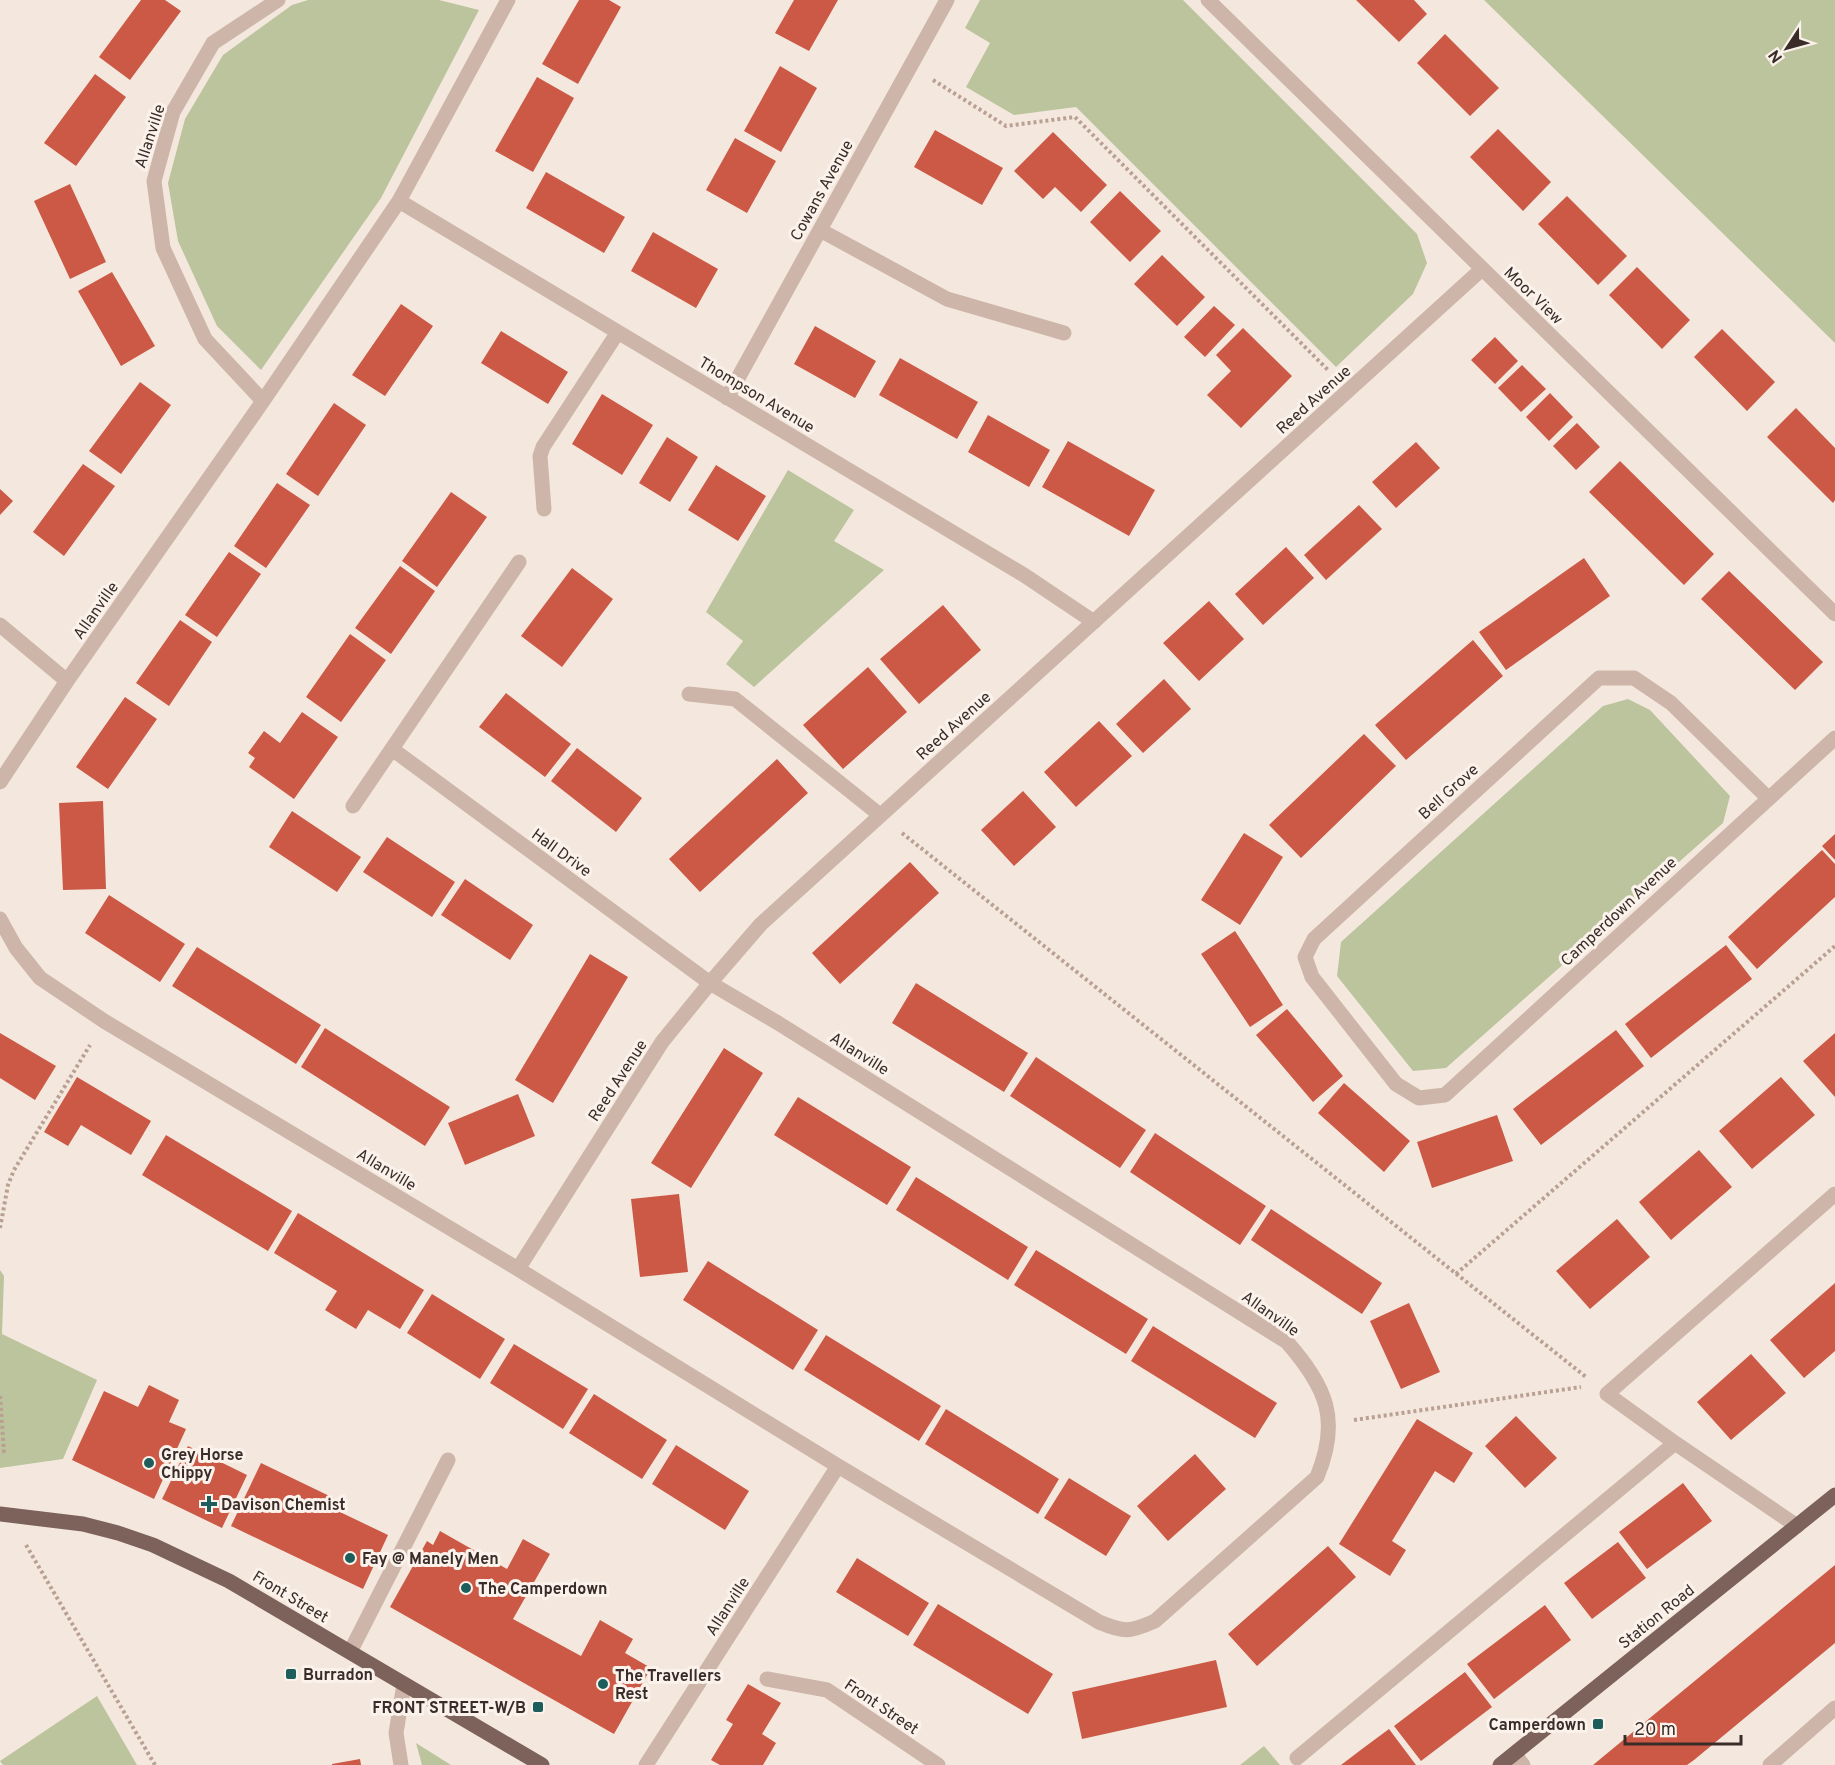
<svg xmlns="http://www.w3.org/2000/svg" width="1835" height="1765" viewBox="0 0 1835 1765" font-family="Overpass,sans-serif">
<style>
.green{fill:#bbc49d}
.building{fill:#cb5945}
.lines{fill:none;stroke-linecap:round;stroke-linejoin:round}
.path{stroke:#b9a093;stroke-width:4;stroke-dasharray:3 3;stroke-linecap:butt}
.minor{stroke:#cdb6a9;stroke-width:15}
.major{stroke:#7c625a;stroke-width:15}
.poi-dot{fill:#1d5d5b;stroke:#fbf2eb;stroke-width:2}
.labels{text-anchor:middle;stroke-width:6;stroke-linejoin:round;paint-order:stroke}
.street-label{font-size:16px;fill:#3a2d29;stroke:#fbf2eb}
.poi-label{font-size:16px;font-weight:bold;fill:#3a2d29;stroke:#fbf2eb;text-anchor:start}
</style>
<rect width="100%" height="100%" fill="#f4e8de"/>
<path class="green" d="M308,0H439L479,10L381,198L261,370L217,326L178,241L168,183L185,119L223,55L292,5Z
M980,0H1183L1417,234L1427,263L1413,294L1336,367L1076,107L1014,115L966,87L990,43L965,28Z
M1484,0H1835V343Z
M788,470L854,510L834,541L884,570L754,687L726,664L743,641L706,612Z
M1628,699L1650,710L1730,796L1723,823L1446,1068L1413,1071L1337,976L1341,942L1603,706Z
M0,1270L4,1276L2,1334L97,1380L63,1459L0,1468Z
M97,1696L137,1765H3L0,1761Z
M416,1743L451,1765H422Z
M1264,1746L1280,1765H1240Z"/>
<path class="building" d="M141,0H165L181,11L130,80L99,57Z
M579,0H609L621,7L578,84L542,64Z
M794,0H838L809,51L775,33Z
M1356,0H1414L1427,14L1399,42Z
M1445,34L1499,88L1470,116L1417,63Z
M780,66L817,88L781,152L744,131Z
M95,74L126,97L76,166L44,143Z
M537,77L574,98L533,172L495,151Z
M1498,129L1551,182L1523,211L1470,157Z
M935,130L1003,168L982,205L914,167Z
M1053,132L1107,185L1081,212L1055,187L1043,199L1014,171Z
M735,138L776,161L747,213L706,190Z
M546,172L625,217L604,253L526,208Z
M70,184L106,262L70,279L34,201Z
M1120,191L1161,231L1130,262L1090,222Z
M1567,196L1627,256L1598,285L1538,224Z
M653,232L718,269L696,308L631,271Z
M1162,255L1205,297L1177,326L1134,284Z
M1637,267L1690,320L1662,349L1609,295Z
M112,272L155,346L121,366L78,291Z
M401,304L433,326L385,396L352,375Z
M1214,306L1235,325L1205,357L1184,337Z
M815,326L876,361L855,398L794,364Z
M1243,328L1292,376L1241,428L1207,395L1231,371L1216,355Z
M1722,329L1775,382L1747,411L1694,357Z
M501,331L568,372L548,404L481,363Z
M1495,337L1518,361L1495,384L1471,360Z
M900,358L978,402L957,439L879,395Z
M1522,365L1546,389L1521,412L1498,388Z
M140,382L171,405L121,474L89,451Z
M1550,393L1573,417L1549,441L1526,417Z
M602,394L653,425L622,475L572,444Z
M334,403L366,425L318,496L286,474Z
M1796,408L1835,448V500L1833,503L1767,437Z
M988,415L1050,450L1029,487L968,452Z
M1577,423L1600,447L1576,470L1553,446Z
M667,437L698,457L670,502L639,483Z
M1068,441L1155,490L1129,536L1042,487Z
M1416,442L1440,468L1396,508L1372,482Z
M1620,461L1714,554L1684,585L1589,492Z
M83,464L115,486L64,556L33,532Z
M716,465L766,496L738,541L688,510Z
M277,483L310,505L266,568L234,546Z
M0,489L13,501L0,515Z
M451,492L487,517L437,587L402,561Z
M1359,505L1382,529L1326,580L1304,555Z
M1286,547L1314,578L1263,625L1235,594Z
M229,552L261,574L217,637L185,615Z
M1584,558L1610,596L1506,670L1479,632Z
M400,566L435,591L391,654L355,628Z
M572,568L613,599L562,667L521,636Z
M1729,571L1823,662L1795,690L1701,599Z
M1209,601L1244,639L1199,681L1163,643Z
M943,605L981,650L919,704L880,659Z
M180,620L212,642L169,706L136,683Z
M350,634L386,660L341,722L306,697Z
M1473,640L1503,676L1406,760L1375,725Z
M868,667L907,712L843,769L803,725Z
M1164,679L1191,709L1143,753L1116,724Z
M506,693L571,744L545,777L479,727Z
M125,697L157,719L108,789L76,767Z
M302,712L338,737L294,799L249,767L255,758L248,753L264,731L280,743Z
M1099,721L1132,756L1076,807L1044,772Z
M1364,734L1396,766L1301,858L1269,825Z
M577,748L642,798L616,832L551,781Z
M777,759L808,793L700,892L669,859Z
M1023,791L1056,827L1014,866L981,830Z
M103,801L106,889L63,890L59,803Z
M292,811L361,857L337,892L269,847Z
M1244,833L1283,857L1240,925L1201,900Z
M1835,834V860L1822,846Z
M387,837L455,882L432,917L363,872Z
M1822,850L1835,864V897L1757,969L1728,937Z
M910,862L939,893L840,984L812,953Z
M465,879L533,925L510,960L441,915Z
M109,895L185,944L160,982L85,933Z
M1235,931L1283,1005L1250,1027L1201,954Z
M1726,945L1752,979L1651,1058L1625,1024Z
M197,947L321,1025L296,1064L172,986Z
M590,954L628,977L553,1103L515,1080Z
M916,983L1028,1053L1004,1092L892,1023Z
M1287,1009L1343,1076L1313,1102L1256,1035Z
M325,1028L450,1107L425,1146L301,1067Z
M1616,1030L1644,1066L1541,1145L1513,1109Z
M0,1033L56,1066L35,1100L0,1078Z
M1835,1033V1097L1803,1061Z
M724,1048L763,1073L691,1188L651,1163Z
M1036,1057L1146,1130L1120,1168L1010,1096Z
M77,1077L151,1121L131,1155L81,1125L68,1146L44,1132Z
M1781,1077L1815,1115L1752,1169L1719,1131Z
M1344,1083L1410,1141L1384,1172L1318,1113Z
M518,1094L535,1136L465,1165L448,1123Z
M798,1097L911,1167L887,1205L774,1135Z
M1497,1115L1513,1161L1432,1188L1417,1142Z
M1155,1133L1266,1206L1240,1245L1130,1172Z
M166,1135L292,1211L268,1251L142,1175Z
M1699,1150L1732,1187L1671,1240L1639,1202Z
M916,1177L1028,1247L1008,1280L896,1210Z
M679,1194L688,1272L640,1277L631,1199Z
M1271,1209L1382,1283L1362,1314L1251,1240Z
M298,1213L424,1290L400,1329L368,1310L356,1329L325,1310L337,1291L274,1253Z
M1617,1219L1650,1257L1590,1309L1556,1271Z
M1036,1250L1148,1319L1126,1354L1014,1285Z
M708,1261L818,1330L793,1370L683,1300Z
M1835,1283V1351L1804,1378L1770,1340Z
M432,1294L505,1339L480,1379L407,1333Z
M1409,1303L1440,1372L1401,1389L1370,1321Z
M1153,1326L1277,1403L1255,1438L1131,1361Z
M826,1335L941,1406L919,1441L804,1370Z
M514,1344L588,1389L563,1429L490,1383Z
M1751,1354L1786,1393L1731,1440L1697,1402Z
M149,1385L179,1400L169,1422L186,1429L154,1499L72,1460L104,1391L138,1407Z
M594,1394L667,1440L642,1479L569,1433Z
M946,1409L1059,1479L1038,1514L925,1444Z
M1516,1416L1557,1458L1525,1488L1485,1446Z
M1417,1419L1473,1453L1454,1483L1435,1471L1392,1541L1406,1550L1390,1576L1339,1544Z
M676,1445L749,1491L725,1530L652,1484Z
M188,1446L247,1475L222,1528L162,1499Z
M1195,1454L1226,1489L1168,1541L1137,1506Z
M261,1463L344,1503L340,1512L388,1535L363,1589L231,1526Z
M1069,1478L1131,1516L1106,1556L1044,1518Z
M1683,1483L1712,1521L1647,1569L1619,1532Z
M440,1531L507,1569L523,1539L550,1554L513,1619L581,1656L600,1620L633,1639L625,1653L651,1668L614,1734L390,1607L427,1541L433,1545Z
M1618,1542L1646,1578L1592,1619L1564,1583Z
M1328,1546L1356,1577L1257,1666L1228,1634Z
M857,1558L929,1603L908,1636L836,1592Z
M1835,1565V1643L1694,1760L1687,1765H1593Z
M938,1604L1053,1674L1028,1714L913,1645Z
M1545,1605L1571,1640L1494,1699L1467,1664Z
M1216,1660L1227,1707L1082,1739L1072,1692Z
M1465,1672L1492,1707L1421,1761L1394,1726Z
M748,1684L781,1703L762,1734L776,1743L763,1765H720L711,1760L733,1724L726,1720Z
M1389,1729L1416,1765H1341L1362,1749Z
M360,1759L361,1765H332V1764Z"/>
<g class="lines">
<path class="path" d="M933,80L1006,126L1075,117L1329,371
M902,833L1586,1377
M0,1228L8,1185L14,1170L90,1045
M1456,1274L1835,946
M0,1396L4,1451L0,1452
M1354,1420L1581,1387
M26,1545L155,1765"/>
<path class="minor" d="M1208,0L1835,614
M399,201L1024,575L1094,622
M820,230L947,299L1064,333
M727,398L947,0
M263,401L205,339L163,248L154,181L173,112L213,43L278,0
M544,509L540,456L543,447L618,332
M0,625L67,681
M689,694L735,699L880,815
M0,782L67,681L263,401L399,201L508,0
M1768,798L1671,703L1634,678H1599L1314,939L1305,957L1312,977L1396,1084L1419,1098L1445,1095L1835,738
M353,806L519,562
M0,919L16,948L40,978L104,1021L518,1269L838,1466L1099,1622C1125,1633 1130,1632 1155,1621L1317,1477C1341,1419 1326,1387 1287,1342L778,1023L710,983L392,749
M518,1269L662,1042L710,983L761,924L1482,269
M1797,1526L1675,1443L1607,1394L1835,1194
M350,1652L448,1460
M767,1679L827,1690L938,1765
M1514,1754L1523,1765
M1297,1758L1675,1443
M401,1765L396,1733L404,1684
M646,1765L838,1466
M1770,1765L1835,1708"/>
<path class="major" d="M0,1514L83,1524L118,1533L153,1545L229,1581L542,1765
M1500,1765L1835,1495"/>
</g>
<g class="poi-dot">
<circle cx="149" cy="1463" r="6"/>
<path d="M206 1495h6v6h6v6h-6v6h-6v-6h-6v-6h6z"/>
<circle cx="350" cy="1558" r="6"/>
<circle cx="466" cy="1588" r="6"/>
<rect x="285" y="1668" width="12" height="12" rx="3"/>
<circle cx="603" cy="1684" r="6"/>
<rect x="532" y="1701" width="12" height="12" rx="3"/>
<rect x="1592" y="1718" width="12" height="12" rx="3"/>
</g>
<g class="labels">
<g class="street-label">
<text transform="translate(149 136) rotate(-72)" y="6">Allanville</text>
<text transform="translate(821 190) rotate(-61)" y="6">Cowans Avenue</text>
<text transform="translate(1534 295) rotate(44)" y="6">Moor View</text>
<text transform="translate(757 394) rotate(31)" y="6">Thompson Avenue</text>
<text transform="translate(1313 399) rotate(-42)" y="6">Reed Avenue</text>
<text transform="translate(95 610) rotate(-55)" y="6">Allanville</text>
<text transform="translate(953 725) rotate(-42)" y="6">Reed Avenue</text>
<text transform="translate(1448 791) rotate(-42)" y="6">Bell Grove</text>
<text transform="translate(562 852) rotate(36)" y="6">Hall Drive</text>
<text transform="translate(1618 911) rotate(-43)" y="6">Camperdown Avenue</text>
<text transform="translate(860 1053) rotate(32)" y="6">Allanville</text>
<text transform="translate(617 1080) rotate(-57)" y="6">Reed Avenue</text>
<text transform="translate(387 1169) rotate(31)" y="6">Allanville</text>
<text transform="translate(1271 1313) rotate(35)" y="6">Allanville</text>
<text transform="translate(291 1596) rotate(31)" y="6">Front Street</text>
<text transform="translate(727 1606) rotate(-57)" y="6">Allanville</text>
<text transform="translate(1656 1616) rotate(-39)" y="6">Station Road</text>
<text transform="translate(882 1706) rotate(34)" y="6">Front Street</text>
</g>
<g class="poi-label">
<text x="161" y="1460">Grey Horse<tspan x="161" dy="18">Chippy</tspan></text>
<text x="221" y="1510">Davison Chemist</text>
<text x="362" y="1564">Fay @ Manely Men</text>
<text x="478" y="1594">The Camperdown</text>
<text x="303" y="1680">Burradon</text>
<text x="615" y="1681">The Travellers<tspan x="615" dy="18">Rest</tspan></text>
<text x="526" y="1713" text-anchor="end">FRONT STREET-W/B</text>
<text x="1586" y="1730" text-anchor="end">Camperdown</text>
</g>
</g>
<g transform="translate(1787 48) rotate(234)" stroke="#fbf2eb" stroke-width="4.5" paint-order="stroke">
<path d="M0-4.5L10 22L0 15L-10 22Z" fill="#3a2d29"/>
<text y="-9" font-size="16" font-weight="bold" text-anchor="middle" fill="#3a2d29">N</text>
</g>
<path d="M1625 1735v9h116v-9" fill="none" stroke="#3a2d29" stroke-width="3"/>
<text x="1634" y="1735" font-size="18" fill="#3a2d29" stroke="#fbf2eb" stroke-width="4.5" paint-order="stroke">20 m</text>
</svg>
